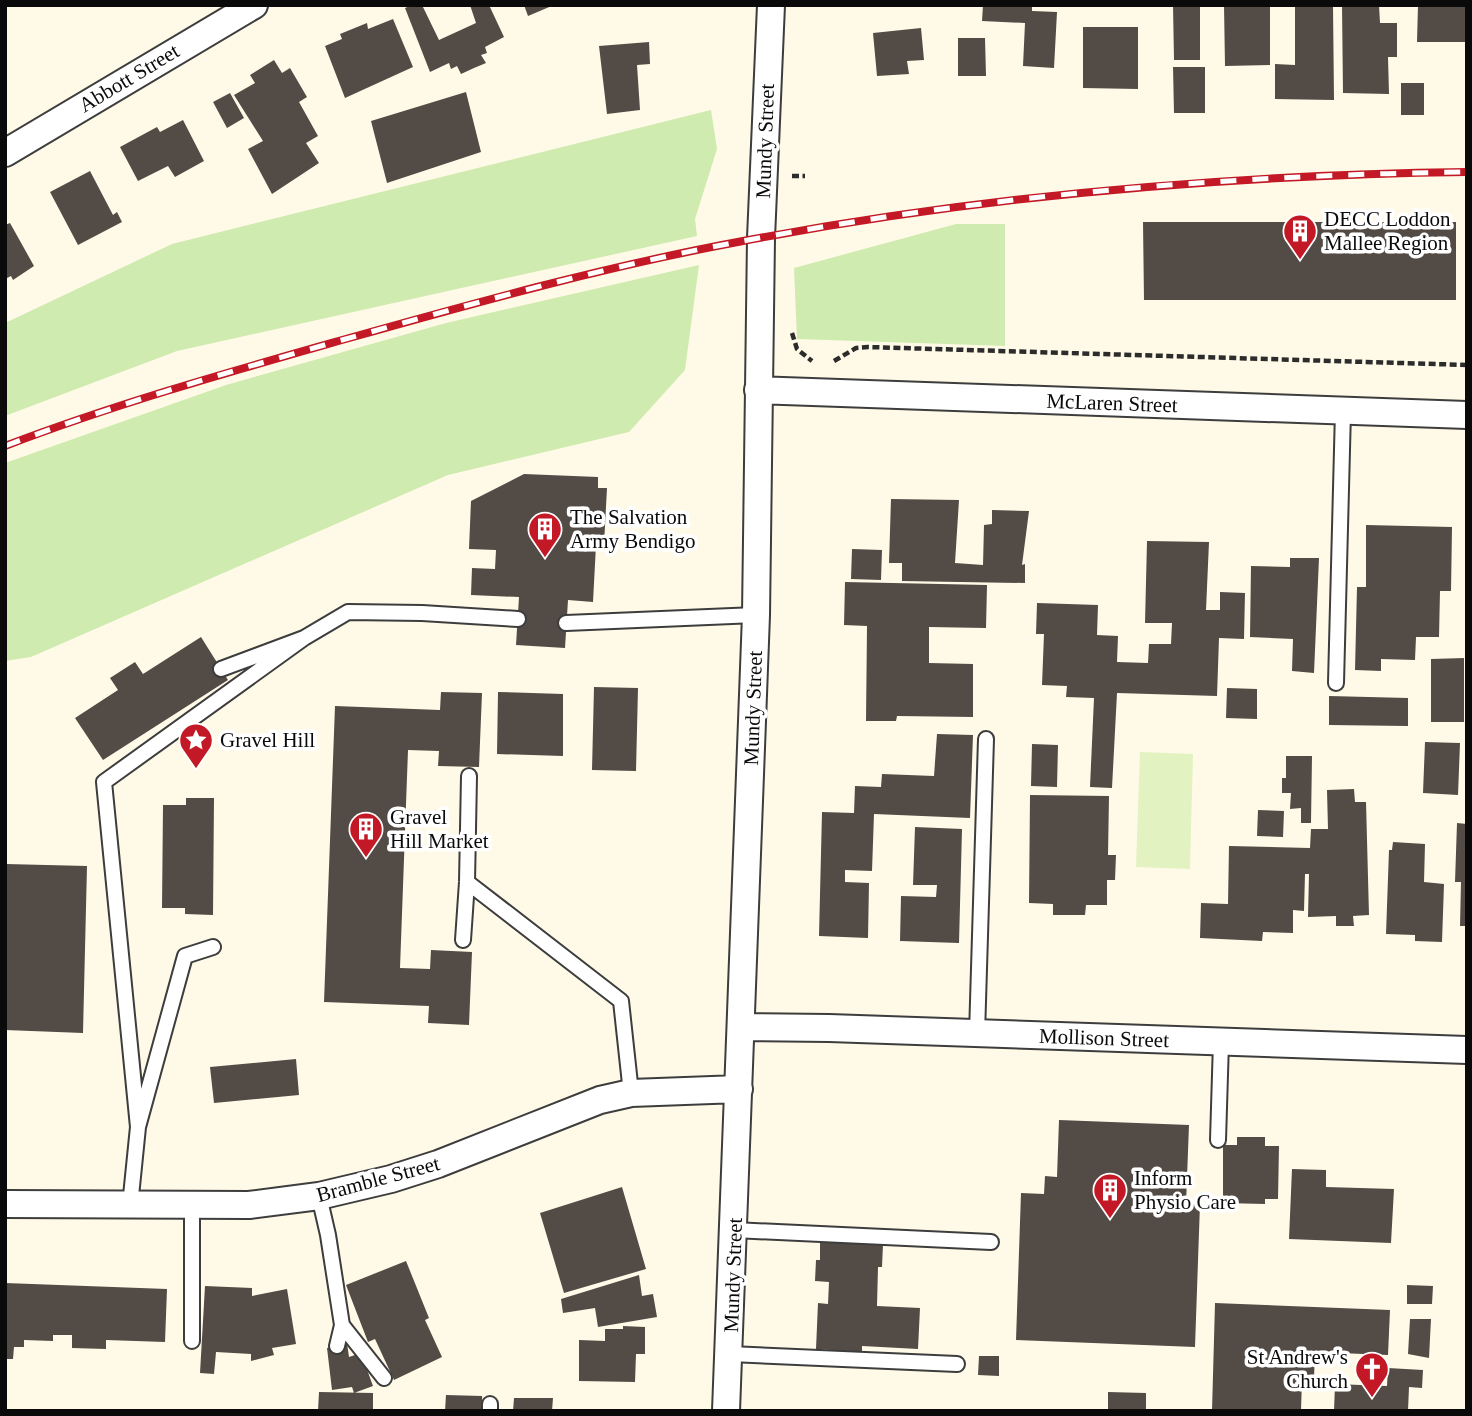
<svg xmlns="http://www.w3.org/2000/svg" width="1472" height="1416" viewBox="0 0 1472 1416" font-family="Georgia,serif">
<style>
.green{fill:#d0ebaf}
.pitch{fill:#e2f2c1}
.building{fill:#534b46}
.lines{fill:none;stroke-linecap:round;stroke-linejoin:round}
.service-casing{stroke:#3d3d3d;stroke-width:18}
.minor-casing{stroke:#3d3d3d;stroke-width:30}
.path{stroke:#2c2c2c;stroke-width:4.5;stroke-dasharray:7 3.5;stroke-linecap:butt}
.service{stroke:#fff;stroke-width:14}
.minor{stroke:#fff;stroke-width:26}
.rail-casing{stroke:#c31926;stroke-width:8}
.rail{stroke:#fff;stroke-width:5;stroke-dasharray:16;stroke-linecap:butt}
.labels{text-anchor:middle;stroke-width:7;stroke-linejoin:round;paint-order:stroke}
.street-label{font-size:21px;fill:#0a0a0a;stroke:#fff}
.poi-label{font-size:21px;fill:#0a0a0a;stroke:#fff;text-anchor:start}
</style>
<rect width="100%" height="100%" fill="#fffae7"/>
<path class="green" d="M711,110L717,149L695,219L697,236L177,351L5,416V323L172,244Z
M956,224H1005V346L797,339L794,268Z
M699,265L685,370L629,432L448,475L31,657L5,661V463L226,385L446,323Z"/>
<path class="pitch" d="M1140,752L1193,754L1190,869L1136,867Z"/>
<path class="building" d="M412,5H422L439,40L476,23L470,5H489L504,37L485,47L487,53L481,55L486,63L474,68L461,74L457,66L451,69L449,63L430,72L405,8Z
M524,5H554L528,16Z
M983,5H1032V11L1057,12L1054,68L1023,66L1025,23L982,21Z
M1173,5H1200V60H1174Z
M1224,5H1270V65L1225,66Z
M1295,5H1333L1334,100L1275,99V64L1295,65Z
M1342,5H1379L1380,23H1397V57H1388L1389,94L1343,93Z
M1418,5H1465V42H1417Z
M393,19L413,67L345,98L325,46L342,39L340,34L367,23L368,29Z
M1083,27H1138V89L1083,88Z
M921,28L924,60L907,61L909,74L877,76L873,33Z
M958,38H985L986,76H958Z
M649,42L650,64L637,65L640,110L607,114L599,46Z
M274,60L282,73L290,68L307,97L299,102L318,136L306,143L319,163L272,194L248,149L263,141L234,95L255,83L250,75Z
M1173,67H1205V113H1174Z
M1401,83H1424V115H1401Z
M466,92L481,152L387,183L371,121Z
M230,93L244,118L227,128L213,102Z
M183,120L204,161L175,177L168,166L138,181L120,147L157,127L160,132Z
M90,171L113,215L117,212L122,222L78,245L50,192Z
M1143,222H1456V300H1144Z
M10,223L34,266L13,280L11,276L5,279V225Z
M524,474L598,477V488H607L604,545H596L593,602L568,600L565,648L516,645L519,597L471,595L472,568L495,569L496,550L469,549L471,501Z
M891,499L959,500L955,563L983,565L984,525L992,524V510L1029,511L1022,565L1025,564V583L902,581V563H889Z
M1366,525L1452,527L1451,591H1440L1439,637H1416L1415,660L1381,659V671L1355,670L1357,587H1366Z
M1147,541L1209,542L1206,610H1220V592L1245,593L1244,639L1219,638L1217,696L1117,693L1112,788L1090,787L1094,698L1066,697L1067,686L1042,685L1044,634H1036L1037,603L1098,605L1097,635L1118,636L1117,662L1148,663L1149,644H1171L1172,623H1145Z
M852,549L882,550L881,580L851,579Z
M1290,558H1319L1314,673L1292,671L1293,639L1250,637L1251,566L1290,567Z
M845,582L987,585L986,628L929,627V663L973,664V717L897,716L896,721H866L867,626L844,625Z
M201,637L228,680L103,760L75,718L118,690L110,678L135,662L143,674Z
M1464,658V722H1431V659Z
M594,687L638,688L636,771L592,770Z
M1227,688L1257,689V719L1226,718Z
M441,692L482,693L479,767L438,766L439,751L408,750L400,968L430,969L431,950L472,952L469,1025L428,1023L429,1006L324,1002L335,706L440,710Z
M498,692L563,694V756L497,754Z
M1329,696L1408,698V726L1329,725Z
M937,734L973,735L970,818L874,814L872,871L845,870V882L869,883L868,938L819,936L822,812L854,813L855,786L881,787L882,774L934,776Z
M1425,742L1460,743L1458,795L1423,793Z
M1032,744L1058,745L1057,787L1031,786Z
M1286,756H1312L1311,823H1301V808L1290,809L1291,793H1282V778H1286Z
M1354,789L1355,802H1366L1369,915L1353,916L1354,926H1336V916L1308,917L1309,874H1305L1304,911L1293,910V933L1263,932L1262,941L1200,938L1201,903L1228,904L1229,846L1310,848L1311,829H1328L1327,790Z
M1030,795L1109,796L1108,855H1116L1115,880H1107V905H1086L1085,915H1053V904L1029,903Z
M186,798H214L213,915L185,914V908H162L163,805H186Z
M1258,810L1284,811L1283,837L1257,836Z
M1457,823L1467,824V926H1460L1461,882H1455Z
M915,827L962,829L959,943L900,941L901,896L936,897L937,885H913Z
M1393,842L1425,844L1424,882L1444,884L1442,942L1415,941V935L1386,934L1389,850H1392Z
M6,864L87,866L83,1033L5,1030Z
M296,1059L299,1095L214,1103L210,1067Z
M1059,1120L1189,1125L1186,1204H1200L1195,1347L1016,1340L1021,1193L1044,1194L1045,1176L1057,1177Z
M1237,1137H1265V1146H1279L1278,1199H1265V1204L1223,1203V1145H1237Z
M1292,1169L1326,1170V1187L1394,1189L1391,1243L1289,1239Z
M622,1187L646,1269L564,1293L540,1213Z
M820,1241L883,1244L882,1267H878L877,1306L920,1308L918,1349L862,1346V1352L816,1349L818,1303L828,1304L829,1282L815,1281L816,1260H820Z
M406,1261L429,1318L425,1320L442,1357L394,1380L375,1339L368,1342L346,1285Z
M639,1275L642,1296L653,1294L657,1317L598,1327L595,1308L563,1313L561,1299Z
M5,1283L167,1289L165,1342L106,1340V1349L72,1348V1335H53V1341L24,1340V1347H14L13,1359H5Z
M1407,1285L1433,1286L1432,1304H1407Z
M205,1286L252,1288V1296L287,1289L296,1344L272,1348L274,1355L251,1361V1354L216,1352L214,1374L200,1373Z
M1215,1303L1390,1310L1388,1355L1315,1352L1314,1378H1302L1301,1411H1212Z
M1410,1319H1431L1429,1358L1408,1354Z
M623,1326L645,1327V1354H636L635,1382L579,1381V1340L605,1341V1329H623Z
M347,1343L349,1357L361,1353L373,1386L354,1393L352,1387L332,1390L327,1348Z
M979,1356H999V1376L978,1375Z
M1388,1368L1423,1370L1422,1388L1409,1387L1408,1411H1334L1335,1384L1387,1386Z
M319,1392L373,1393V1411H318Z
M1108,1392L1146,1393V1411H1108Z
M446,1395L482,1396L483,1411H445Z
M514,1398H553L552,1411H513Z"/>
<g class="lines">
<g class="service-casing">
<path id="service" d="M566,623L756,615
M221,669L304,638L348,612L422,613L518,619
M1336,683L1343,411
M467,882L621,1001L631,1093
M463,940L467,882L469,776
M977,1034L986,739
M138,1127L104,782L304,638
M1218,1140L1221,1042
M319,1196L328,1235L342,1325L384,1378
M130,1206L138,1127L185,956L213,947
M734,1230L991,1242
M192,1341V1206
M337,1346L342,1325
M730,1354L957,1364
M490,1411V1404"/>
</g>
<g class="minor-casing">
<path id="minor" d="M5,153L254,5
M758,390L1467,415
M741,1027L829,1028L1467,1050
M5,1204L249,1205L319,1196L391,1179L438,1164L600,1100L631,1093L739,1089
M726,1411L756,615L761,238L771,5"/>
</g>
<path class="path" d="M792,176H805
M792,333L797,349L812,361
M834,361L856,348L868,347L1467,365"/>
<use href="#service" class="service"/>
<use href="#minor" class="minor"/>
<g class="rail-casing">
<path id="rail" d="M5,446C115,404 229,372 342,340C474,303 607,266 743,241C981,196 1224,175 1467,172"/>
</g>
<use href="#rail" class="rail"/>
</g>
<defs>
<g id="building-pin" transform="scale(1.75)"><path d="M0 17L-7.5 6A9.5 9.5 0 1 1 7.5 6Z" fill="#c31926" stroke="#fff"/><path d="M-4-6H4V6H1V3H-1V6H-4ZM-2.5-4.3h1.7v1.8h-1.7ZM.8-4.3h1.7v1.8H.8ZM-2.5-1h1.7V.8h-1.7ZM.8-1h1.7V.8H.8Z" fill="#fff"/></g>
<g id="sight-pin" transform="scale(1.75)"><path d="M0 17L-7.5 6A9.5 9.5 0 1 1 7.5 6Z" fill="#c31926" stroke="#fff"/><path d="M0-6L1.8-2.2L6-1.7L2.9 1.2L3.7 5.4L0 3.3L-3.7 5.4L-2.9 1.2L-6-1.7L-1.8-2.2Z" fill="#fff"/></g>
<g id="church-pin" transform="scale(1.75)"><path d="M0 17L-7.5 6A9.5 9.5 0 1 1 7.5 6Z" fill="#c31926" stroke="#fff"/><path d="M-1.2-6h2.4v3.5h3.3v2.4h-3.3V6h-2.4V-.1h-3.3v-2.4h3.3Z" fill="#fff"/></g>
</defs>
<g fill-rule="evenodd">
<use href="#building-pin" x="1300" y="231"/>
<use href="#building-pin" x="545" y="529"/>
<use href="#sight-pin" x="196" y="740"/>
<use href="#building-pin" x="366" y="829"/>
<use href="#building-pin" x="1110" y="1190"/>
<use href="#church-pin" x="1372" y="1369"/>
</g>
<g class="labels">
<g class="street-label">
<text transform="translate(129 78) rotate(-31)" y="7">Abbott Street</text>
<text transform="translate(765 141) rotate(-88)" y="7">Mundy Street</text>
<text transform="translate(1112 403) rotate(2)" y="7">McLaren Street</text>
<text transform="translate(753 708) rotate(-88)" y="7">Mundy Street</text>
<text transform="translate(1104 1038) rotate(2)" y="7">Mollison Street</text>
<text transform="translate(378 1179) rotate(-15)" y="7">Bramble Street</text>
<text transform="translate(733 1275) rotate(-88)" y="7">Mundy Street</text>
</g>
<g class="poi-label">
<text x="1324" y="226">DECC Loddon<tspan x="1324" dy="24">Mallee Region</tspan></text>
<text x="570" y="524">The Salvation<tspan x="570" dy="24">Army Bendigo</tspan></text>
<text x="220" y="747">Gravel Hill</text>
<text x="390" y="824">Gravel<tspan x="390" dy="24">Hill Market</tspan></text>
<text x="1134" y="1185">Inform<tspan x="1134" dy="24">Physio Care</tspan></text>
<text x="1348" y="1364" text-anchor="end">St Andrew's<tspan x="1348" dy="24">Church</tspan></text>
</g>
</g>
<rect width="1472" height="1416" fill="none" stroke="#0a0a0a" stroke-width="14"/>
</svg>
